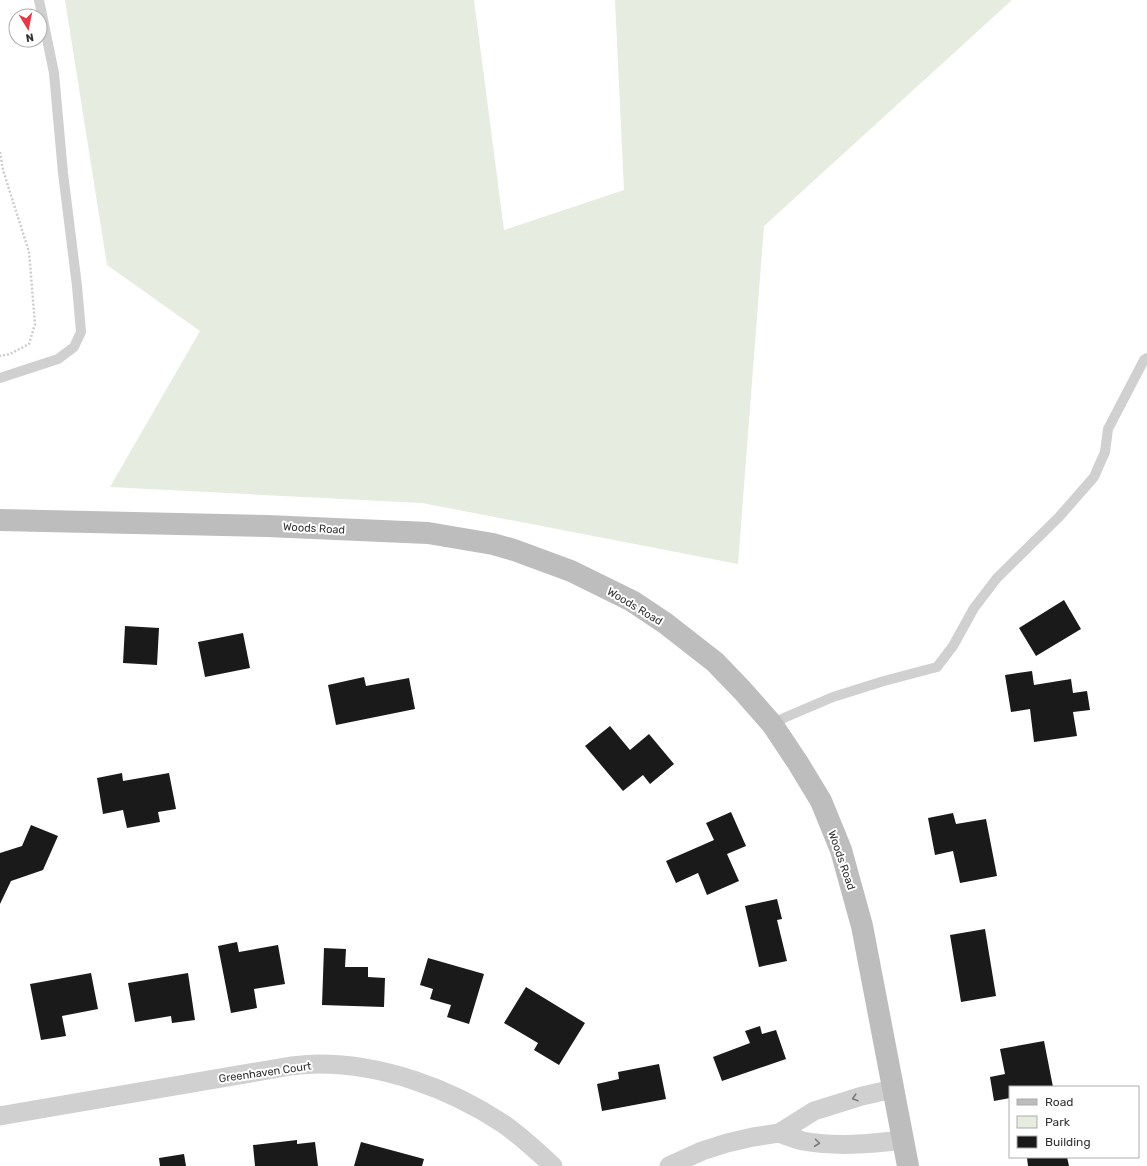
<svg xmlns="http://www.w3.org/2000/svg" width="1147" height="1166" viewBox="0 0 1147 1166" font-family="Rubik,sans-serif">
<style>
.green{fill:#e6ecdf}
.building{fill:#1a1a1a}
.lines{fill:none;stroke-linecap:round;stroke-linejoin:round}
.path{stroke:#cdcdcd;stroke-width:2.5;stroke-dasharray:2 2;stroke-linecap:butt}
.lane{stroke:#d0d0d0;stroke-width:10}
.street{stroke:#d0d0d0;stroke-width:19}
.secondary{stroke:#bdbdbd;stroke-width:22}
.oneway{stroke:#7a7a7a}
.labels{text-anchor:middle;stroke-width:4;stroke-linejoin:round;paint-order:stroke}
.street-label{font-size:11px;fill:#333;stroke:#fff}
</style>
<rect width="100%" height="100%" fill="#fff"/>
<path class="green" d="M65,0H474L504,230L624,190L615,0H1012L764,226L738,564L422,503L110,487L200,331L107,265Z"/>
<path class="building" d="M1064,600L1081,629L1036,656L1019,628Z
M125,626L159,628L157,665L123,663Z
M243,633L250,668L205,677L198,642Z
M1032,671L1034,685L1071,679L1073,693L1087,691L1090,710L1073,712L1077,736L1034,742L1030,709L1011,712L1005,675Z
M364,677L366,686L409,678L415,709L336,725L328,685Z
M610,726L630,750L649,734L674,764L650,784L643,775L623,791L585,746Z
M122,773L123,781L169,773L176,809L158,812L160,822L127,828L123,810L103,814L97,778Z
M731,812L746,846L727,854L739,881L707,895L698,873L676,883L666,861L714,840L706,823Z
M953,813L956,824L986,819L997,876L960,883L953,851L935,855L928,818Z
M31,825L58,836L43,870L11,881L0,904V853L22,846Z
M777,899L782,919L777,920L787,961L759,967L745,906Z
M985,929L996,996L961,1002L950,935Z
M237,942L239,952L278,945L285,984L254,989L257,1008L231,1013L218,946Z
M324,948L346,949L345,967H368V977L385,978L384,1007L322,1005Z
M428,958L484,974L469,1024L447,1017L451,1005L430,999L433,989L420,985Z
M91,973L98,1009L62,1016L66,1036L41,1040L30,984Z
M188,973L195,1020L172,1023L171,1016L135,1022L128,983Z
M526,987L585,1023L559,1065L534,1050L538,1043L504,1023Z
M760,1026L762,1034L776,1030L786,1059L722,1081L713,1057L750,1043L745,1031Z
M1044,1041L1053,1087H1010V1098L994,1101L990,1077L1005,1074L1000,1049Z
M659,1064L666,1099L602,1111L597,1084L619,1079L618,1072Z
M297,1140V1144L315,1142L318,1166H255L253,1145Z
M361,1142L424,1159L422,1166H354Z
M184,1154L186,1166H160L159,1158Z
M1031,1157H1067L1069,1166H1028L1027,1158Z"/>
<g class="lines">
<path class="path" d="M0,152L3,170L29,252L35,324L29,344L10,354L0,356"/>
<path class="lane" d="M0,378L58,359L74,347L81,332L77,286L63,173L54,73L39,0
M772,724L786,717L833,697L884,681L937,667L953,646L974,608L997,578L1059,517L1094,477L1105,452L1108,429L1144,360L1147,358"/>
<path class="street" d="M0,1116L291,1066C300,1065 310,1064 319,1064C382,1064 449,1088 502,1123C520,1135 537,1151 553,1166
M779,1133C787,1136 795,1139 803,1141C836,1147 870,1144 903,1140
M669,1166L702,1151L727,1143L753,1137L779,1133L814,1111L862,1096L893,1089"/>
<path class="secondary" d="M0,520L267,526L428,533L493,544L514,550L571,571L632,601L665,623L715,662L742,690L772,724L798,763L821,801L841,850L862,926L908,1166"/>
</g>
<defs><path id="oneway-chevron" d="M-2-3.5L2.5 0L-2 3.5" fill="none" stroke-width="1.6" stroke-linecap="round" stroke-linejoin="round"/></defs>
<g class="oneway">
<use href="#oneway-chevron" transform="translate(855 1098) rotate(162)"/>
<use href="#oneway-chevron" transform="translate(817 1143) rotate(7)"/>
</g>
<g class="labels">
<g class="street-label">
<text transform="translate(314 528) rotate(3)" y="4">Woods Road</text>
<text transform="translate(635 606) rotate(31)" y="4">Woods Road</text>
<text transform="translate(842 860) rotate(71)" y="4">Woods Road</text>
<text transform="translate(265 1072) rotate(-8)" y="4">Greenhaven Court</text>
</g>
</g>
<rect x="1009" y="1086" width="130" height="72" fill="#ffffff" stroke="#adadad"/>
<rect x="1017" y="1099" width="20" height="6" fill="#bdbdbd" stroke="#adadad"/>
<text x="1045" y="1106" font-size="12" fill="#333333">Road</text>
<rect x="1017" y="1116" width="20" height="12" fill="#e6ecdf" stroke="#adadad"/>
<text x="1045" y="1126" font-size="12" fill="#333333">Park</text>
<rect x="1017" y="1136" width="20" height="12" fill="#1a1a1a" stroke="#adadad"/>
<text x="1045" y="1146" font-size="12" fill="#333333">Building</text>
<g transform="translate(28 28) rotate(170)"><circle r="19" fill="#ffffff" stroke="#adadad"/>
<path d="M0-3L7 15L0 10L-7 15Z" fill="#e63946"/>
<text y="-6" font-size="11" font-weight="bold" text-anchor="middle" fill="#333333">N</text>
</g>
</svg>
